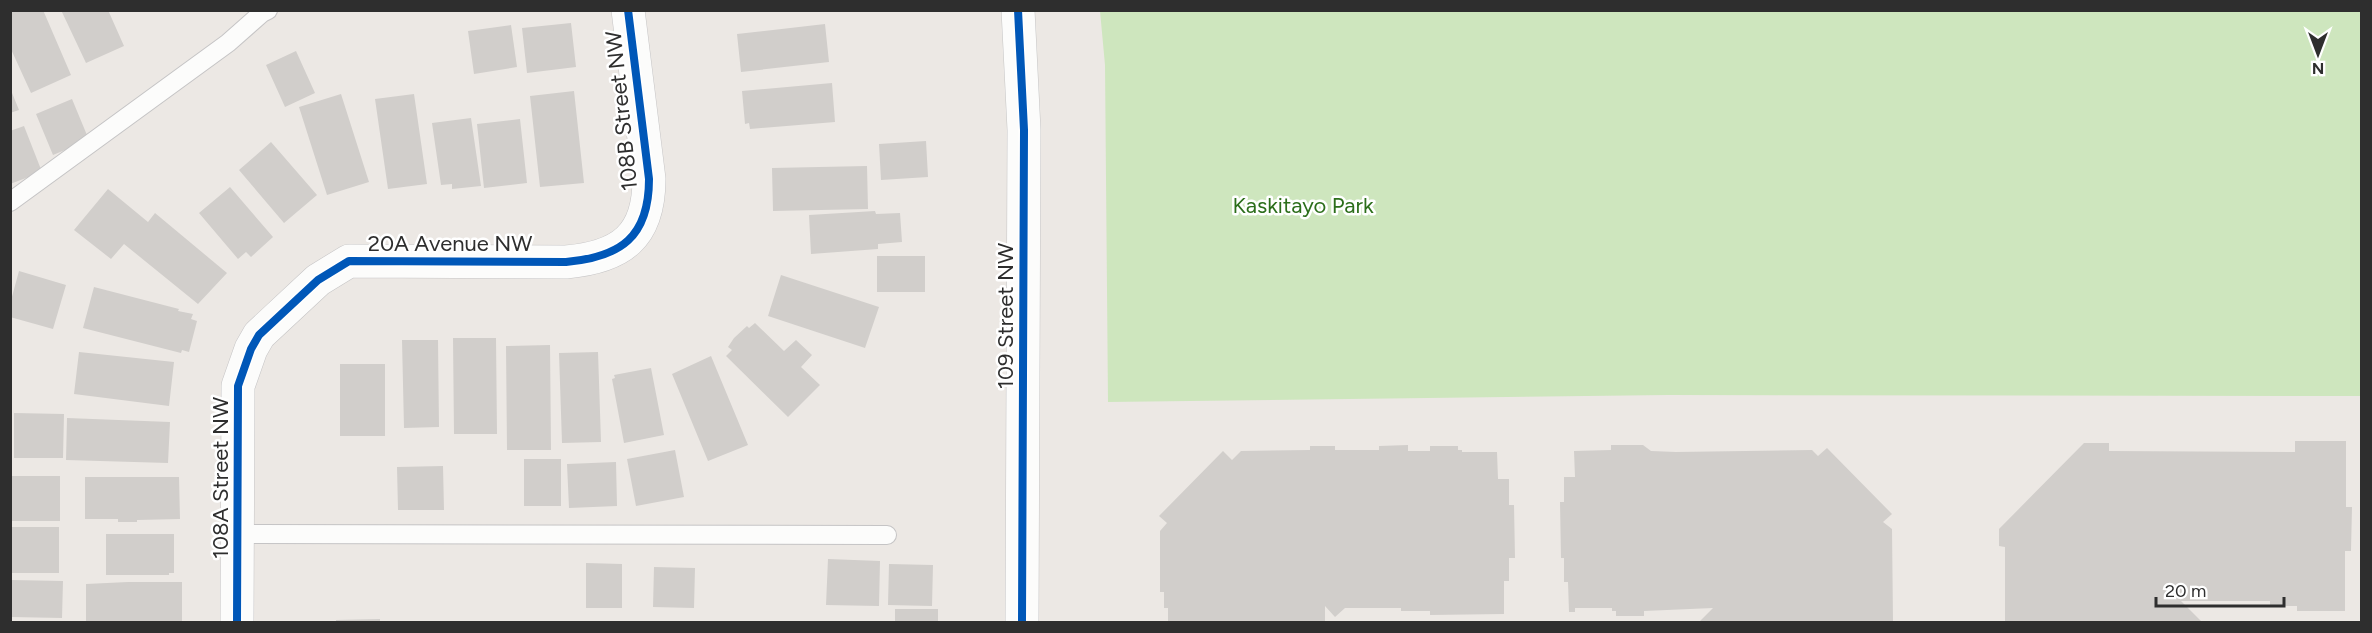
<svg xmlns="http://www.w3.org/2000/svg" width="2372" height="633" viewBox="0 0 2372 633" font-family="Figtree,sans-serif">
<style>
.green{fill:#cee6be}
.building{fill:#d1cecb}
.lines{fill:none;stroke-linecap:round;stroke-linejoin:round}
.service-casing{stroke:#c5c4c5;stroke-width:20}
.minor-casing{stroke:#c5c4c5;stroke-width:34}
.tertiary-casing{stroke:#c5c4c5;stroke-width:34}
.service{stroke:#fcfcfb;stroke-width:18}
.minor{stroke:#fcfcfb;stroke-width:33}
.tertiary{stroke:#fcfcfb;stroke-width:33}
.cycleway-casing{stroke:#fff;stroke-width:11}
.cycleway{stroke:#0057b8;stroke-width:8}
.labels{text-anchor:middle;stroke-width:5;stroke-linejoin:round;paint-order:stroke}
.street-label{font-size:22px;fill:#2e2e2e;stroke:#fff}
.park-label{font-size:22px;fill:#2c6e1b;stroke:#fff}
</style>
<rect width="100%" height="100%" fill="#ece8e4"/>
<path class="green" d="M1100,11H2361V396L1668,395L1108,402L1105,65Z"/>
<path class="building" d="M10,10H43L71,75L31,93L10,47Z
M61,10H108L124,46L86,63Z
M571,23L576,67L527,73L522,28Z
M825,24L829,62L741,72L737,34Z
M511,25L517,67L474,74L468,31Z
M296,51L315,93L285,107L266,65Z
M832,83L835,122L750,129L749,123L745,124L742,91Z
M10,88L19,110L10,113Z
M574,91L584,183L540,187L530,96Z
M341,94L369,182L327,195L299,107Z
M414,94L427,184L388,189L375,99Z
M72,99L89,140L53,155L36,114Z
M471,118L481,186L452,189V184L441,185L432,123Z
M520,119L527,183L484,188L477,124Z
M24,126L42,172L10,184V131Z
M926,141L928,177L881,180L879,144Z
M271,142L317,195L284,223L239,170Z
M867,166L868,209L773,211L772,168Z
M230,187L273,237L251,257L246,252L238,259L199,213Z
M108,189L148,222L155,213L227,273L198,304L124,244L111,259L74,230Z
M875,211L876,214L900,213L902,242L878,244V249L811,254L809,215Z
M877,256H925V292H877Z
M19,271L66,285L53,329L10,317V304Z
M781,275L879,307L865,348L768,316Z
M94,287L179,309L178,311L193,314L191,319L197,321L189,352L182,350L181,353L83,328Z
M755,323L784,351L796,340L812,355L801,367L820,385L788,417L726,356L732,350L728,347L734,338L747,326L749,328Z
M453,338H496L497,434H454Z
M402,340H438L439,427L404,428Z
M550,345L551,450H507L506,346Z
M79,352L174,362L169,406L74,394Z
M598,352L601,442L562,443L559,353Z
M711,356L748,445L708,461L672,374Z
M340,364H385V436H340Z
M651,368L664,435L624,443L612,379L615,378L614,375Z
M14,413L64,414L63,458H14Z
M67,418L170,422L168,463L66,460Z
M2295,441H2346V507H2352L2351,551H2345V611H2297V606H2270V601H2181L2202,622H2005V547L1999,546V529L2084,443H2109V451L2295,452Z
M1408,445V451H1430V446H1458V450H1462V452H1497L1498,479H1509V505H1514L1515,558H1509V581H1504V614L1430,615V611H1401V608H1345L1335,617L1325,606V622H1168V608H1164V592H1160V531L1167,523L1159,516L1223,451L1232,460L1241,451L1310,450V446H1335V450H1379V446Z
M1611,445H1643L1651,451L1676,452L1812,450L1818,456L1827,448L1892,514L1883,522L1892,529L1893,622H1699L1713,608L1644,611V616H1616V611H1612V608H1575V612H1569L1568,582H1564V558H1561L1560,502H1564V477H1575L1574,451L1611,450Z
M675,450L684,497L636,506L627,459Z
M524,459H561V506H524Z
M616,462L617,506L569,508L567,464Z
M443,466L444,510H398L397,467Z
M11,476H60V521H11Z
M85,477H179L180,519L137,520V522H118V519H85Z
M12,527H59V573H11Z
M106,534H174V573H169V575H106Z
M828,559L880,561L879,606L826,605Z
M586,563L622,564V608H586Z
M889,564L933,565L932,606L888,605Z
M654,567L695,568L694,608L653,607Z
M11,580L63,581L62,618L11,617Z
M128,582H182V622H86V584Z
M895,609H938V622H895Z
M380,619V622H336V620Z"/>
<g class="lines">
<g class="service-casing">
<path id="service" d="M10,202L228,43L262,13L268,10
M237,534L887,535"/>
</g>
<g class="minor-casing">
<path id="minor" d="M237,622L238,386L251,349L259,335L318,280L349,261L566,262C621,257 649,237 649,179L628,10"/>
</g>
<g class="tertiary-casing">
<path id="tertiary" d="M1018,10L1024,130L1022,622"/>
</g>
<use href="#service" class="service"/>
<use href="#minor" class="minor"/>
<use href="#tertiary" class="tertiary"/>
<g class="cycleway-casing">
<path id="cycleway" d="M1018,10L1024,130L1022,622
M237,622L238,386L251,349L259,335L318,280L349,261L566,262C621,257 649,237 649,179L628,10"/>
</g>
<use href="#cycleway" class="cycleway"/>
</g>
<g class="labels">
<g class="street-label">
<text transform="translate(621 111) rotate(-96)" y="8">108B Street NW</text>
<text x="450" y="251">20A Avenue NW</text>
<text transform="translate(1005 316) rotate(-90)" y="8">109 Street NW</text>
<text transform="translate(220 478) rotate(-90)" y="8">108A Street NW</text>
</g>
<g class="park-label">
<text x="1303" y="213">Kaskitayo Park</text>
</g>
</g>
<rect width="2372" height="633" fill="none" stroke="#2e2e2e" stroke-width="24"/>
<g transform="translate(2318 54) rotate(180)" stroke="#ffffff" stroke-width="4.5" paint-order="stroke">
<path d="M0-4.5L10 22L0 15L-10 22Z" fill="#2e2e2e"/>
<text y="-9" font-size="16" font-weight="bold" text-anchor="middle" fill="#2e2e2e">N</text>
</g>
<path d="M2156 597v9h128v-9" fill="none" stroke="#2e2e2e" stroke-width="3"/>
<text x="2165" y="597" font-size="18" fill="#2e2e2e" stroke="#ffffff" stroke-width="4.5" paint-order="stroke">20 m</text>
</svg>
